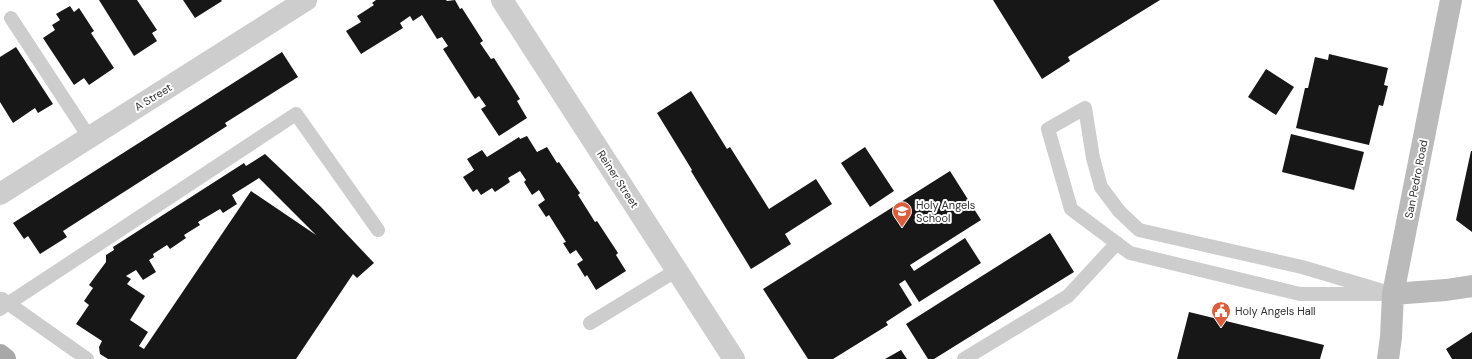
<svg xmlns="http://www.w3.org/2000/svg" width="1472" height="359" viewBox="0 0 1472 359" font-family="'DM Sans',sans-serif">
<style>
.building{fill:#171717;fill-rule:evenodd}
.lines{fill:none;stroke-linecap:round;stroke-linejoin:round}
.lane{stroke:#cdcdcd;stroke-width:14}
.street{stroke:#cdcdcd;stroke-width:22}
.secondary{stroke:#bababa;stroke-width:22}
.primary{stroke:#a8a8a8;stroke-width:22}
.labels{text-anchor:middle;stroke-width:4;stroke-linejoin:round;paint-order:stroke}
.street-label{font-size:11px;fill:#303030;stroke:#fff}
.poi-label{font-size:11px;fill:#303030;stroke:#fff;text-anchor:start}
</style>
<rect width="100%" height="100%" fill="#fff"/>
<path class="building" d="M99,0H137L157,30L152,33L157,41L134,56Z
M183,0H221L222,1L195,18Z
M376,0H446L447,1L455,0L460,9L462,8L483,41L480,43L491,59L494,58L520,99L517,101L527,118L499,136L481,109L486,106L479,96L475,99L443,49L448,46L442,37L437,39L422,15L413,21L410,16L400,23L403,28L361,54L346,31L361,22L357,16L374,5L372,3Z
M993,0H1160L1068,57L1070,61L1042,79Z
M70,6L74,12L79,8L94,31L91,33L114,68L89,85L84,78L74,85L43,38L55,30L52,25L60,20L56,14Z
M16,47L53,104L38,113L35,108L13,123L0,102V57Z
M282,52L298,77L225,123L227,126L63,231L67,237L40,254L28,236L24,239L13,223Z
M1329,54L1388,68L1384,85L1388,86L1383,106L1379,105L1369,145L1296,128L1305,88H1308L1315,57L1328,60Z
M1266,69L1294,87L1276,115L1248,97Z
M691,91L727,149L730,147L769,209L816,179L832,204L785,234L791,244L751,269L691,171L692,170L657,113Z
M1291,134L1364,152L1354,190L1282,172Z
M527,136L537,152L547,147L557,163L559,162L580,193L578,195L595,222L597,221L618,253L616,255L626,271L596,290L587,275L585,277L577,264L583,260L576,250L570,254L563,243L566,242L549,215L546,217L538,205L545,200L539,190L532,195L524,182L526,180L520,171L508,178L510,182L495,192L492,188L481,195L477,189L473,192L463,177L474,170L467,159L482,150L487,157L519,137L520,139Z
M865,147L894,191L870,207L841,163Z
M1471,151H1472V232L1456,220Z
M265,154L321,207L374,263L357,278L353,274L296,359H108L100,354L99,347L102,341L76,324L89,305L84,301L93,288L89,285L106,262V255L114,250L113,247L244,163L246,166ZM259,178L316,235L251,191L144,349L139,346L148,332L130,320L145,296L127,284L131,279L126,276L136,270L143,280L156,272L149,260L154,257L153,254L167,245L170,249L186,238L184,235L200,225L198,222L220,209L223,213L237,204L232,195Z
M950,171L981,220L910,265L914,271L965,238L981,263L919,302L905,280L899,284L912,305L886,322L888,325L833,359H808L763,289Z
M1050,233L1074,272L934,359H928L906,324Z
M1189,312L1324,345L1320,359H1177Z
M1472,332V359H1452L1446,349Z
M901,350L907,359H885Z"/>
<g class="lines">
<path class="lane" d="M11,18L89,137
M1085,108L1093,158L1101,187L1119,211L1139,230L1302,267L1393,294H1300L1130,253L1071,209L1048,129Z
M2,299L87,359
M0,309L296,114L378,230
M590,323L677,270
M964,359L1068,296L1117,243"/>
<path class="street" d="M502,0L734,359
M0,194L306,0"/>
<path class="secondary" d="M1393,294L1446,290L1472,286
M1388,359L1391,337L1393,294L1451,0"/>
<path class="primary" d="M0,355L5,359"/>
</g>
<defs>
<g id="school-pin" transform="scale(1)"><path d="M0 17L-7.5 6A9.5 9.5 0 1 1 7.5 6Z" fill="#dc5f3d" stroke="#fff"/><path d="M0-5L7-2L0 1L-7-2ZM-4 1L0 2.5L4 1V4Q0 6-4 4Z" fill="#fff"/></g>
<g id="civic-pin" transform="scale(1)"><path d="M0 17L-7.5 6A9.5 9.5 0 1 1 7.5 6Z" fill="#dc5f3d" stroke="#fff"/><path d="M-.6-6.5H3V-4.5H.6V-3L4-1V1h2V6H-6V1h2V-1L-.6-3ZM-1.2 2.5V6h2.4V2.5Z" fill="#fff"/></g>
</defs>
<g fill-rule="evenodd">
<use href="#school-pin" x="902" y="211"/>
<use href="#civic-pin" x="1221" y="311"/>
</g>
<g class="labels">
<g class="street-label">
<text transform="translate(153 97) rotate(-32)" y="4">A Street</text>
<text transform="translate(618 179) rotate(57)" y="4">Reiner Street</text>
<text transform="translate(1416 179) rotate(-79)" y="4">San Pedro Road</text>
</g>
<g class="poi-label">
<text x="916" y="209">Holy Angels<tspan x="916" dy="13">School</tspan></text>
<text x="1235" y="315">Holy Angels Hall</text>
</g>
</g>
</svg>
